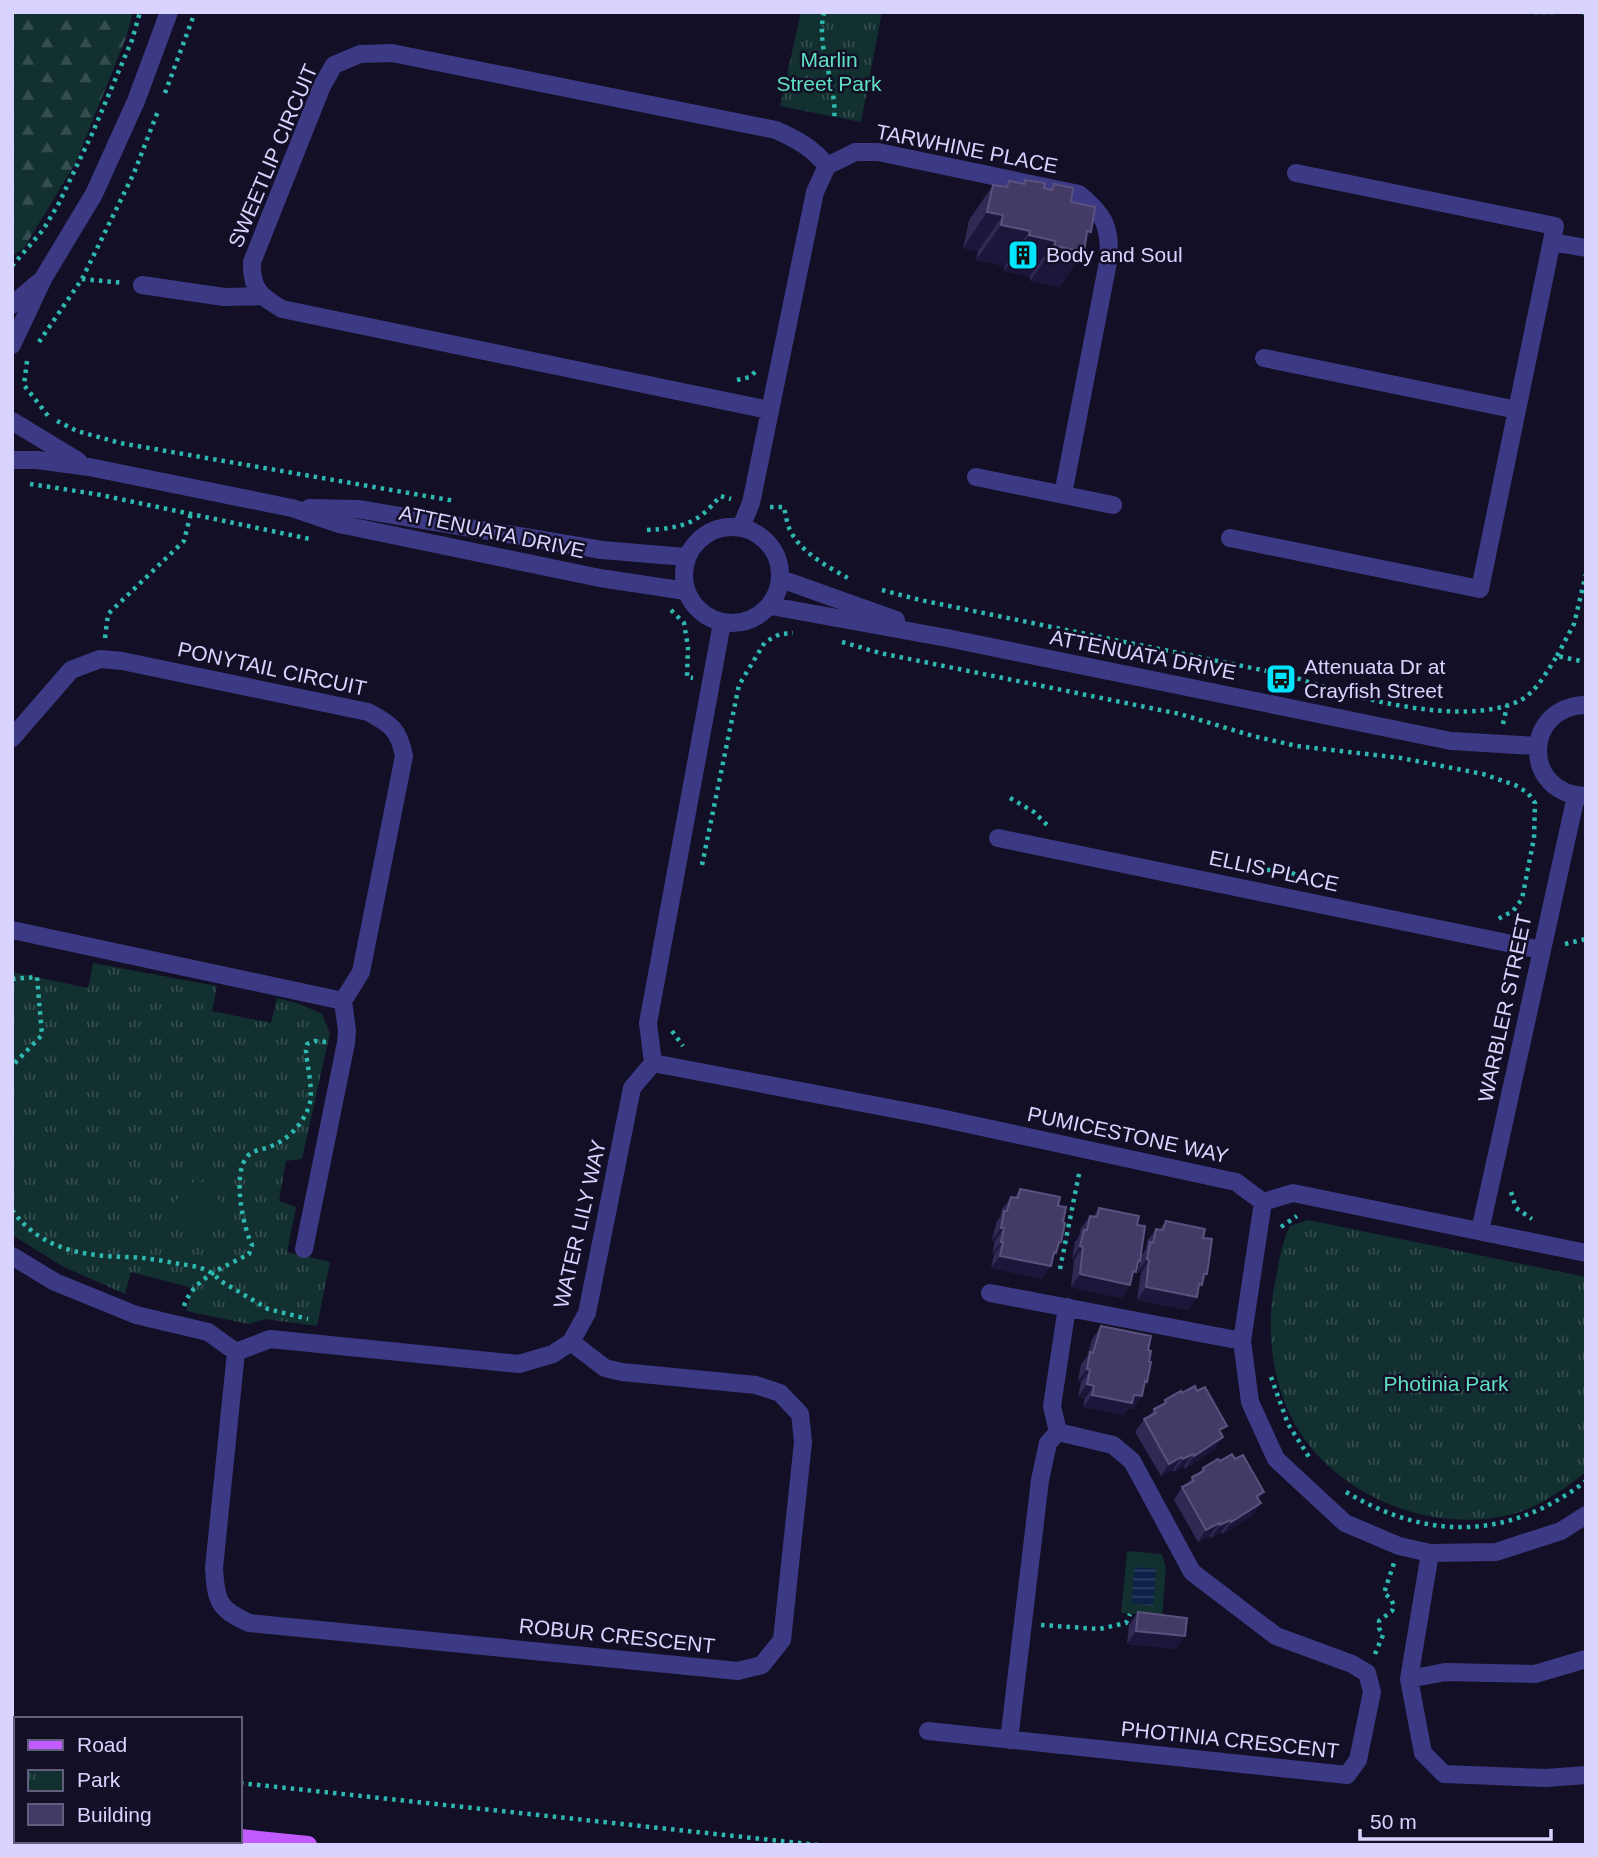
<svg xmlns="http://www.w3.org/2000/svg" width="1598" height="1857" viewBox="0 0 1598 1857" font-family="Helvetica,sans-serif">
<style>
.forest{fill:url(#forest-firs)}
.park{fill:url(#park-tufts)}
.pitch{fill:#12302f}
.water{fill:url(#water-rules)}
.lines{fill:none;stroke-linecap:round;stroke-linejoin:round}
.path{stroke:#2fb8b0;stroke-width:4.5;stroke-dasharray:3.5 5;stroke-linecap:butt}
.minor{stroke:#3d3a85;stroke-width:18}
.major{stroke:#c25bff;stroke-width:18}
.wall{fill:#312854}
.shaded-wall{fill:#1d163a}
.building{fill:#433a66;stroke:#5a527e;stroke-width:2}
.labels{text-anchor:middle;stroke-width:5;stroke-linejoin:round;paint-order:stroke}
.park-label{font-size:21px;fill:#5fe0c0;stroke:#130f26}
.street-label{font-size:21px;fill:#d9d4ff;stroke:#130f26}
.poi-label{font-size:21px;fill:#d9d4ff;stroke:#130f26;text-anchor:start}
</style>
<defs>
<pattern id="forest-firs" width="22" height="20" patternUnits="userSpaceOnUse" patternTransform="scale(1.75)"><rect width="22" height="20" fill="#12302f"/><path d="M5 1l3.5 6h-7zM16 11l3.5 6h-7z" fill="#344d4e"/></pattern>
<pattern id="park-tufts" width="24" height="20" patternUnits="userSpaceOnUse" patternTransform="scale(1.75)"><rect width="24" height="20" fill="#12302f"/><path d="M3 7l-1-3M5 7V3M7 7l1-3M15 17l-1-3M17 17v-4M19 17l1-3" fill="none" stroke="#344d4e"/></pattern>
<pattern id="water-rules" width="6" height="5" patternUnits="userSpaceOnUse" patternTransform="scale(1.75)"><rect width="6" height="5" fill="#0c2248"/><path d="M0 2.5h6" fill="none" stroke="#2f4163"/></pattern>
</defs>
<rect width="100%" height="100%" fill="#130f26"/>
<path class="forest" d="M12,12H133L126,38L75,164L24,248L12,256Z"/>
<path class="park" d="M801,12H882L861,122L780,106Z
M93,963L217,986L212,1011L271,1023L277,998L300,1004L322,1014L330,1033L302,1159L286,1161L279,1201L296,1207L287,1252L330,1262L317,1326L265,1319L249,1324L186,1311L192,1288L131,1272L125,1294L64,1267L12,1235V972L88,988Z
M1308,1220L1586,1277V1472C1564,1489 1540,1507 1513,1514C1425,1537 1318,1489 1285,1403C1270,1365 1267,1321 1275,1282C1279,1263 1281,1244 1290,1226Z"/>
<path class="pitch" d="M198,1178L230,1211L199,1241L167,1209Z
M1127,1551L1162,1554L1166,1568L1162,1617L1121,1613Z"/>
<path class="water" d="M1135,1567L1156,1569L1153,1606L1131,1603Z"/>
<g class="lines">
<path class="path" d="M824,12C815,49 838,84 834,121
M1534,12H1559
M1583,12L1586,13
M165,93L195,12
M12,266L43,230L59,203L92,134L132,40L140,12
M82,279L124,283
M39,342L82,279L134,173L158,111
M27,361L24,385L49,417
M737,380L750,377L757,370
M57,421L77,431L120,443L455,501
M30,484L96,494L310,539
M770,507H784C786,516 787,526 792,534C804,554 828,567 848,578
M647,530C682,528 698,524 720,496L731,499
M882,590L920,600L1291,676C1350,697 1461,728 1519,701C1536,693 1547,671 1557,656L1586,662
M671,610L684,623L688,647L687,677L693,678
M105,638L108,614L184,541L191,513
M842,642L880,653L1180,714L1253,736L1297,746L1401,758L1483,774L1515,785L1528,793L1535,803L1534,838L1522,899L1513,911L1498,919
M1557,656L1574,624L1586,574
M1503,724L1507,706
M1010,798L1034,812L1047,825
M702,865L739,685L765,642L780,634L793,633
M1267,870H1287L1301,878
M1565,944L1586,939
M12,979L37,977L42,1035L12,1066
M672,1031L683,1046
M1511,1192L1516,1208L1532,1219
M12,1210C40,1249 82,1256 127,1257C144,1257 163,1261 180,1264C194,1266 210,1268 219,1280L268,1309L308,1319
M1281,1227L1297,1216
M1060,1269L1080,1169
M184,1306C193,1278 225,1267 249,1254L252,1245C243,1227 232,1174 247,1157C251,1151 259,1150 266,1148C285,1142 300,1128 308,1109C315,1093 307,1068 306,1051L307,1044L315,1041L327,1042
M1271,1377L1288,1424L1311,1460
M1346,1492C1428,1541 1509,1540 1586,1481
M1041,1625L1099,1629L1126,1623L1130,1614
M1375,1654L1383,1635L1379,1628V1621L1392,1611L1394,1606L1391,1599L1384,1593L1394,1563
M12,1760H16
M240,1783L818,1845"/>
<path class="minor" d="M827,166L855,152H878L1079,194C1105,217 1109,223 1109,257L1063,494
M1552,242L1586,248
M142,285L224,297L261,296
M12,305L39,282
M12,345L44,277L94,194L136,101L169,12
M1264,358L1517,410
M12,421L78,461
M12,460H37L89,467L292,508L339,524L600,578L686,591
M976,477L1113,505
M309,508L358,509L602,550L686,557
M684 575a48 48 0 1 1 96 0a48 48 0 1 1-96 0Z
M741,527L751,503L815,192L827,166C813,148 796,139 776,130L392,53L360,54L334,65L322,86L252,262C251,289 260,296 282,309L769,410
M1230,538L1480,589L1555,226L1296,173
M781,579L896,620
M771,606L947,638L1451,741L1537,746
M1586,705C1522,706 1522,795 1586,796
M12,738L71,670L100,659L122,661L368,712C391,724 399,730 404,756L361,972L343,1001L347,1031L346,1043L304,1249
M998,838L1541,950
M12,930L343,1001
M653,1063L931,1116L1236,1182L1263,1202L1293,1193L1586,1253
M1263,1202L1242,1341L1250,1402L1276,1459L1345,1523L1399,1546L1430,1553L1496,1552L1561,1531L1586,1515
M1480,1231L1576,796
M12,1256L55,1282L136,1315L208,1332L236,1352L270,1339L519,1364L553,1354L571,1342L587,1313L632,1088L653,1063L648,1023L722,623
M990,1293L1242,1341
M236,1352L214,1568C216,1601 218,1609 249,1623L738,1671L762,1665L782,1640L803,1442L800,1414L780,1393L756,1385L622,1372L605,1368L571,1342
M1430,1553L1409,1679L1423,1753L1444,1774L1546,1778L1586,1775
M1409,1679L1445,1672L1535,1674L1586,1659
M928,1731L1347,1775L1358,1760L1372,1692L1367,1673L1352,1664L1276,1636L1192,1572L1132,1461L1113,1445L1058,1432
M1009,1740L1040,1480L1048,1443L1058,1432L1052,1406L1067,1307"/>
<path class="major" d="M12,1814H16
M240,1838L308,1845"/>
</g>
<path class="wall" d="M1025,180L1044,188L1050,190L1054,184L1071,202L1091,232L1060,287L1030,281V276L1004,271L1005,266L976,260L978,251L963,248L969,220L993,185L1005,186L1009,181L1023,184Z
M1020,1189L1058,1206L1063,1222L1061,1242L1042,1279L991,1268L994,1254H992L995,1241L992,1240L996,1223L1000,1217L1002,1209L1011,1197L1014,1198Z
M1099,1208L1137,1225L1142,1255L1146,1249L1147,1241L1156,1229H1160L1166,1221L1203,1238L1207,1274L1188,1310L1137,1300L1141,1273L1138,1272L1140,1261L1122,1298L1071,1287L1074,1260L1072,1259L1075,1242L1079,1236L1081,1228L1090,1216L1093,1217Z
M1101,1326L1148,1350L1144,1386L1133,1409L1129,1408L1123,1415L1083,1407L1085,1398L1078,1397L1081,1382L1078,1381L1081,1364L1087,1357L1092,1339Z
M1165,1400L1222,1433L1215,1449L1185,1469L1184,1466L1174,1472L1173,1470L1161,1476L1135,1432L1144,1419L1149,1416L1154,1409L1162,1405Z
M1235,1459L1264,1492L1258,1499L1261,1503L1252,1516L1223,1534L1221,1532L1211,1538L1210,1536L1198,1542L1174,1500L1182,1487L1187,1484L1192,1477L1199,1473L1203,1468L1220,1461Z
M1138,1612L1176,1649L1127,1644L1129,1625Z"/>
<path class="shaded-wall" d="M987,212L1003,215L978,251L963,248Z
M1001,225L1030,231L1005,266L976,260Z
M1087,231L1091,232L1078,250L1084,252L1060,287L1030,281L1055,246Z
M1029,235L1055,241L1030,276L1004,271Z
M1001,1228H1004L995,1241L992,1240Z
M1001,1242H1003L994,1254H992Z
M1080,1246L1083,1247L1074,1260L1072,1259Z
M1054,1252L1056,1253L1048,1265L1051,1266L1042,1279L991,1268L1000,1256Z
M1147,1259L1149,1260L1141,1273L1138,1272Z
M1136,1272L1127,1284L1130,1285L1122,1298L1071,1287L1080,1274Z
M1204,1274H1207L1200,1284L1202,1285L1193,1297H1197L1188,1310L1137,1300L1146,1287Z
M1087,1369L1090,1370L1081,1382L1078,1381Z
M1087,1384L1094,1386L1085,1398L1078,1397Z
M1092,1395H1134L1142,1396L1133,1409L1129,1408L1123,1415L1083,1407Z
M1223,1437L1215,1449L1185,1469L1194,1456Z
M1193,1454L1184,1466L1174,1472L1183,1459Z
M1181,1457L1173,1470L1161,1476L1169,1464Z
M1261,1503L1252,1516L1223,1534L1231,1522Z
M1230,1520L1221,1532L1211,1538L1220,1525Z
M1219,1523L1210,1536L1198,1542L1206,1530Z
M1136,1631L1185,1636L1176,1649L1127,1644Z"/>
<path class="building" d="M1025,180L1045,183L1044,188L1052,190L1054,184L1073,188L1071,202L1095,207L1091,232L1087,231L1084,252L1055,246V241L1029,235L1030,231L1001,225L1003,215L987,212L993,185L1007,187L1009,181L1025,184Z
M1020,1189L1060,1197L1058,1206L1066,1207L1063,1222L1065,1223L1061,1242H1059L1056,1253L1054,1252L1051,1266L1000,1256L1003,1242H1001L1004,1228H1001L1004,1211H1007L1011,1197L1018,1198Z
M1099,1208L1139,1216L1137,1225L1145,1226L1140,1261H1138L1136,1272L1133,1271L1130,1285L1080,1274L1083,1247L1080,1246L1084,1230H1087L1090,1216L1097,1217Z
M1166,1221L1205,1229L1203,1238L1212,1239L1207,1274H1204L1202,1285L1199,1284L1197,1297L1146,1287L1149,1260L1147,1259L1150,1242L1153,1243L1156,1229L1163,1230Z
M1101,1326L1151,1336L1148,1350L1151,1351L1149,1362H1151L1147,1382L1145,1381L1142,1396L1134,1395L1132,1403L1092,1395L1094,1386L1087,1384L1090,1370L1087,1369L1090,1352L1093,1353Z
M1195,1386L1197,1391L1205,1387L1227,1426L1219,1430L1223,1437L1194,1456L1193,1454L1183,1459L1181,1457L1169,1464L1144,1419L1156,1413L1154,1409L1166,1403L1165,1400L1181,1391L1182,1393Z
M1232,1454L1235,1459L1243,1455L1264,1492L1256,1496L1261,1503L1231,1522L1230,1520L1220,1525L1219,1523L1206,1530L1182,1487L1194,1481L1192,1477L1204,1471L1203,1468L1218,1459L1220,1461Z
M1138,1612L1187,1618L1185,1636L1136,1631Z"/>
<defs>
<g id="building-square" transform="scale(1.575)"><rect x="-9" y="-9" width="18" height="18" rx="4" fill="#00e5ff" stroke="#130f26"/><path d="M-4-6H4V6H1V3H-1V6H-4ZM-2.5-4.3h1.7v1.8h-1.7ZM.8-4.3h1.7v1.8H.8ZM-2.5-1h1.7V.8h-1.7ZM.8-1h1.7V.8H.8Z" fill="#111"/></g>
<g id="bus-square" transform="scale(1.575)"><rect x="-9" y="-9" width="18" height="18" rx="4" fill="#00e5ff" stroke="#130f26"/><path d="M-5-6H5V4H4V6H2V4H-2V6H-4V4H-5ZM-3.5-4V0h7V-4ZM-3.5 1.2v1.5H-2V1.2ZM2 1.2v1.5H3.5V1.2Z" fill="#111"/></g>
</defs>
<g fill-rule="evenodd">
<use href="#building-square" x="1023" y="255"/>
<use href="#bus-square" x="1281" y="679"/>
</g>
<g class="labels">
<g class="park-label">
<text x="829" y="67">Marlin<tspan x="829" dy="24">Street Park</tspan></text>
<text x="1446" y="1391">Photinia Park</text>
</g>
<g class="street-label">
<text transform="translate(967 149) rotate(11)" y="7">TARWHINE PLACE</text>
<text transform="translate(273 156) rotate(-67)" y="7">SWEETLIP CIRCUIT</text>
<text transform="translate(492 532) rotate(12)" y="7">ATTENUATA DRIVE</text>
<text transform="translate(1143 655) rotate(11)" y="7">ATTENUATA DRIVE</text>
<text transform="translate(272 669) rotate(12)" y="7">PONYTAIL CIRCUIT</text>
<text transform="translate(1274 871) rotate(12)" y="7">ELLIS PLACE</text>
<text transform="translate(1505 1008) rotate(-78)" y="7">WARBLER STREET</text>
<text transform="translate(1128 1135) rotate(12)" y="7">PUMICESTONE WAY</text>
<text transform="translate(580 1224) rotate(-77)" y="7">WATER LILY WAY</text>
<text transform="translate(617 1636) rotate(6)" y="7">ROBUR CRESCENT</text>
<text transform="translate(1230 1740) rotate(6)" y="7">PHOTINIA CRESCENT</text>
</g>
<g class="poi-label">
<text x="1046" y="262">Body and Soul</text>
<text x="1304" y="674">Attenuata Dr at<tspan x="1304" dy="24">Crayfish Street</tspan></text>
</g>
</g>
<rect width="1598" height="1857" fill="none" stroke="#d9d4ff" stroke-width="28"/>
<rect x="14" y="1717" width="228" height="126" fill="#130f26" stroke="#625e7d" stroke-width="2"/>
<rect x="28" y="1740" width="35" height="10" fill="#c25bff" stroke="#625e7d" stroke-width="2"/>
<text x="77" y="1752" font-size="21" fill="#d9d4ff">Road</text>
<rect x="28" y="1770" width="35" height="21" fill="url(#park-tufts)" stroke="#625e7d" stroke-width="2"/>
<text x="77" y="1787" font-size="21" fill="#d9d4ff">Park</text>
<rect x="28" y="1804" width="35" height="21" fill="#433a66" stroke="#625e7d" stroke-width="2"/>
<text x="77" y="1822" font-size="21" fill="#d9d4ff">Building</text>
<path d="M1360 1829v10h191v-10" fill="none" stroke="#d9d4ff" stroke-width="3.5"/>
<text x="1370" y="1829" font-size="21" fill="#d9d4ff" stroke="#130f26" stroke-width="5" paint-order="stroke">50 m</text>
</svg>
